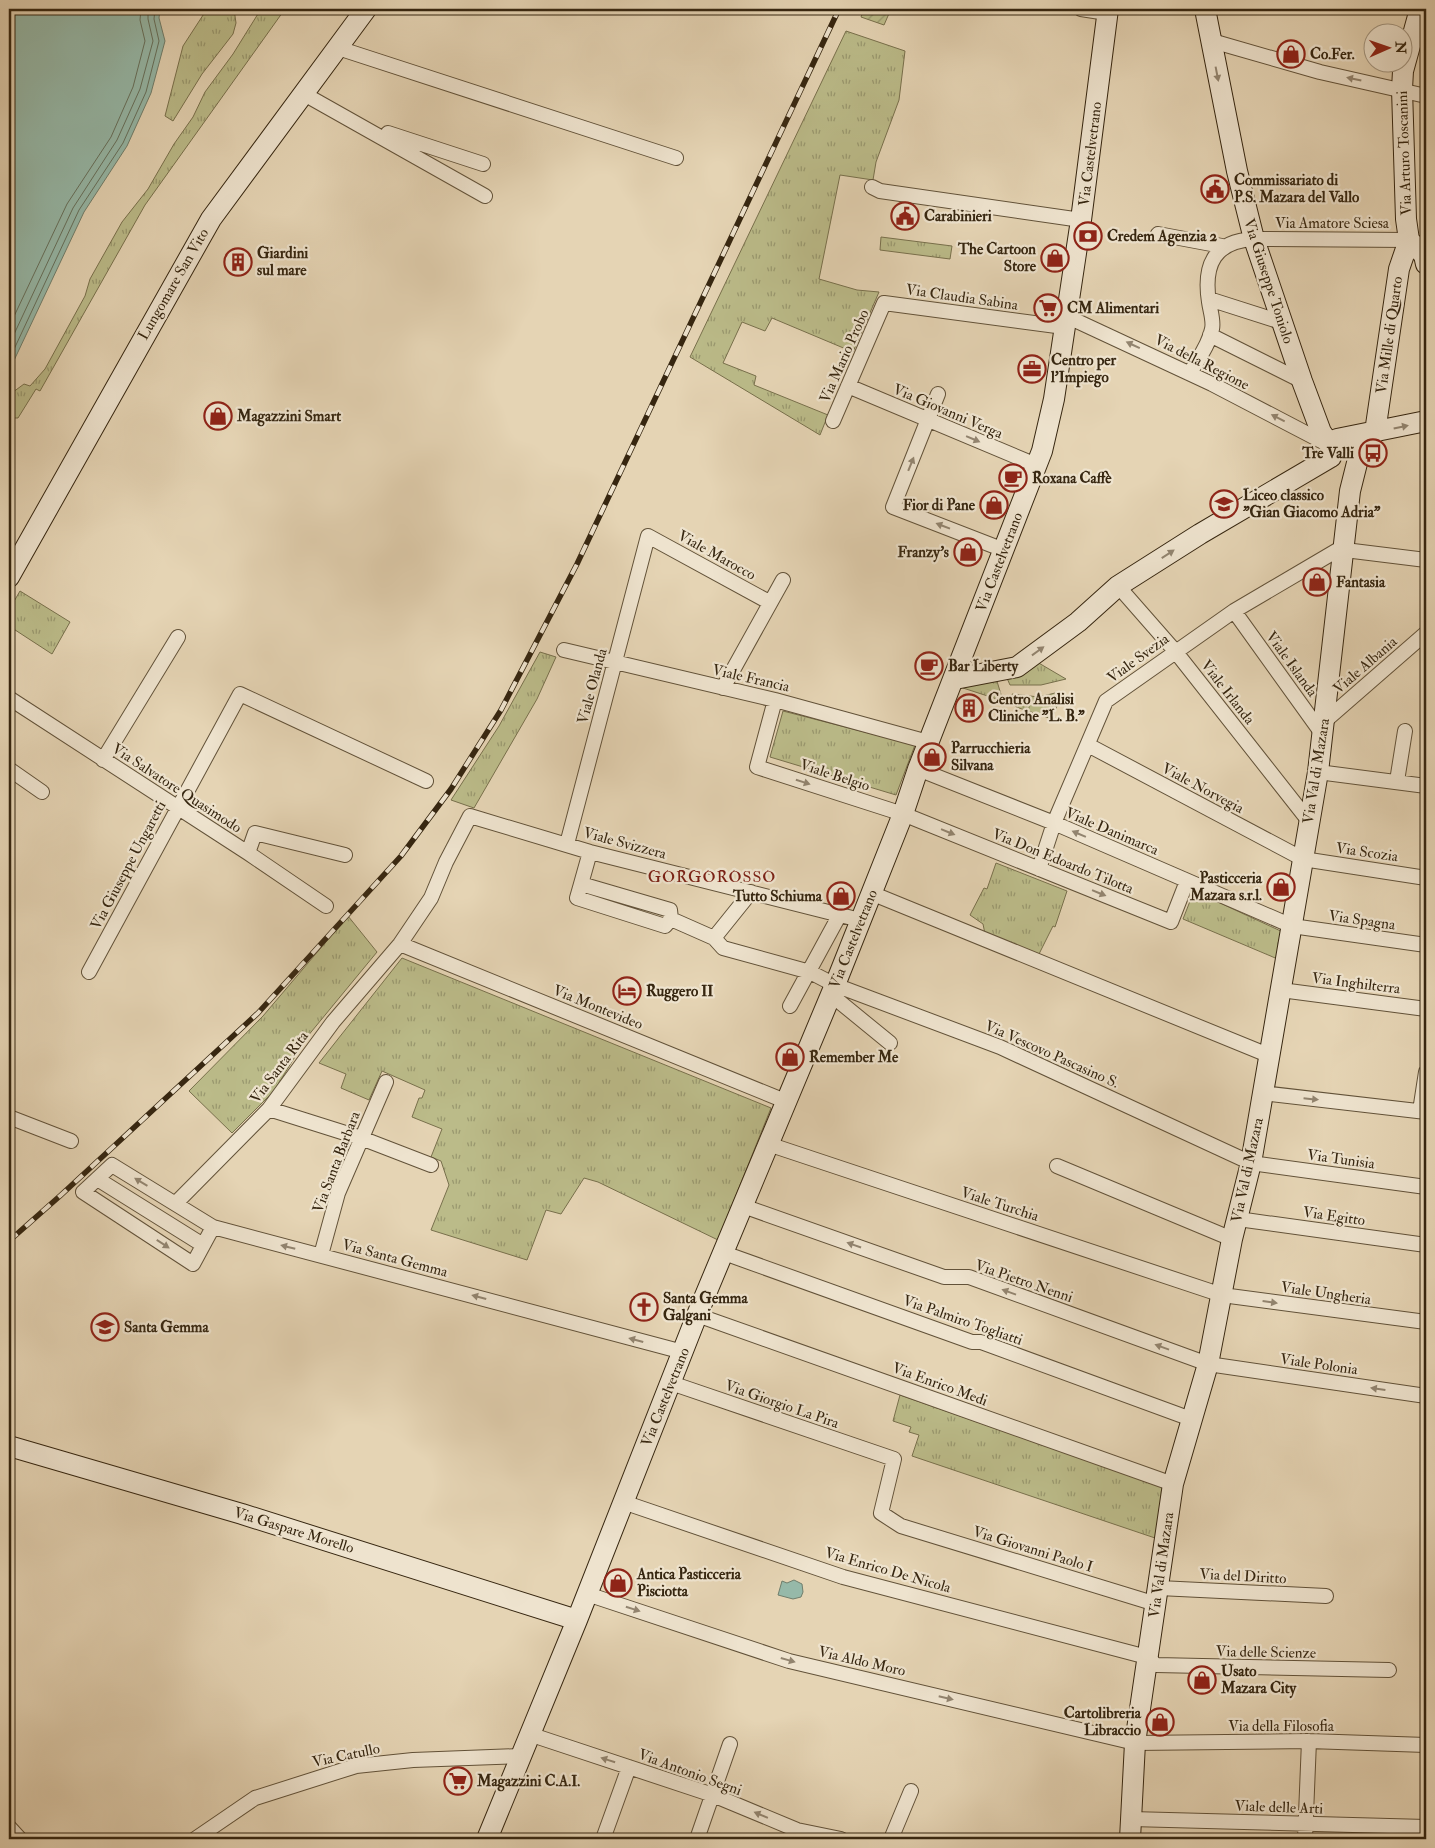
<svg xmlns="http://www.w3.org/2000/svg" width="1435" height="1848" viewBox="0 0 1435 1848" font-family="'IM FELL Double Pica',serif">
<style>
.grass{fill:url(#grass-tufts);stroke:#78704c}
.garden{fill:url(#garden-furrows);stroke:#78704c}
.water{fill:#96b9a9;stroke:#707e6c}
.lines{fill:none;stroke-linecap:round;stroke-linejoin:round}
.shore{stroke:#66705c;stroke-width:1}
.street-casing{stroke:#625239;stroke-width:16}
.secondary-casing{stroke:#362610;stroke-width:22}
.street{stroke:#eee3ce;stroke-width:14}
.secondary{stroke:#eee3ce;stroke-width:20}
.rail-casing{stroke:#362610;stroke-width:5.5}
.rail{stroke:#eee3ce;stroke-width:4;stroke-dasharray:11;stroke-linecap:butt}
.oneway{fill:#92846f}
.labels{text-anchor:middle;stroke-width:4.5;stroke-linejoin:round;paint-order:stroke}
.poi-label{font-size:15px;font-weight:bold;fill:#362610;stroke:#eee3ce;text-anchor:start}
.street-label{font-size:15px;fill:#362610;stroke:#eee3ce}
.neighbourhood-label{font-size:16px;letter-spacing:1px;fill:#7a1f14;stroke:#eee3ce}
</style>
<defs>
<pattern id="grass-tufts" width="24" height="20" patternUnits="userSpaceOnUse" patternTransform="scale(1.25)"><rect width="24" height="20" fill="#bbbb89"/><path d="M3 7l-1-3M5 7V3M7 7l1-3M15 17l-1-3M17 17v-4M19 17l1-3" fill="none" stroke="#99986f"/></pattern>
<pattern id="garden-furrows" width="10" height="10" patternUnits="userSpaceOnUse" patternTransform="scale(1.25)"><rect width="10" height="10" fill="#bbbb89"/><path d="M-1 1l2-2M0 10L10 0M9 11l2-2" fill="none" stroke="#99986f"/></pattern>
</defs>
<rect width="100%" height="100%" fill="#e5d4b4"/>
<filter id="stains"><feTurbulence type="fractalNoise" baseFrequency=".004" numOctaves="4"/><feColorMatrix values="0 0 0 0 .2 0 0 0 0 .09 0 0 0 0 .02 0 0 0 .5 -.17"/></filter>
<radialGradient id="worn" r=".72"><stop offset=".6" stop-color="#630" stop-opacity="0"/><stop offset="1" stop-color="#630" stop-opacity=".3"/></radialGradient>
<path class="grass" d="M207,9H234L236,23L233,34L202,74L173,121L165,116L183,46Z
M261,9H285L145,205L40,391L36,389L18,418H9V395L24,384L30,386L45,369L85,296L90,279L122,222L148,189L174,144L193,117L205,92L233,54Z
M846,31L905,51L899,100L876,162L873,180L840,175L819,279L857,290L879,292L853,352L772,318L765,331L742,322L723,363L756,376L754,385L828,415L820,435L690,357Z
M881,237L952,246L950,259L880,250Z
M20,591L70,622L52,654L9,626V610Z
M540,652L556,657L537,699L474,808L451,800L499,726Z
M1037,662L1066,679L1041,685H1010L1006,676Z
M996,678L1003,701L963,688L964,684Z
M1059,692L1060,698L1052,719L1016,707L1012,694L1039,697Z
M783,711L915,745L896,795L770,757Z
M996,863L1067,891L1055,927L1053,926L1037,958L985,934L983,924L970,915L984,888L987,889Z
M1194,891L1285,933L1280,960L1183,919Z
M348,916L377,952L307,1037L274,1091L232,1133L189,1091L263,1016Z
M402,958L771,1108L718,1240L598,1182L584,1178L561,1214L546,1210L527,1260L431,1230L449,1185L441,1161L431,1157L442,1129L412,1117L419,1098H422L425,1090L382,1071L369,1100L341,1088L346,1074L319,1063Z
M900,1395L1163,1487L1158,1539L912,1456L919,1435L909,1432L911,1427L893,1421Z"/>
<path class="garden" d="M864,9H891L884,25L861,17Z"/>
<path class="water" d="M9,9H160L159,18L165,41L151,93L127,146L84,212L9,371Z
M794,1580L802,1584L803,1592L801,1597L793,1599L778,1595L782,1581L787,1583Z"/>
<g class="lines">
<path class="shore" d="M9,327L67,204L111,137L133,87L145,41L140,20L141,9
M9,345L73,208L117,140L140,89L153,41L148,19V9
M9,360L79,210L123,143L146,92L159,41L154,19L155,9"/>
<g class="street-casing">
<path id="street" d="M1081,9L1107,13
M1212,41L1320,72L1426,96
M338,48L676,158
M304,94L485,196
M388,133L483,164
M872,187L880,191L1081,220
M1158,234L1222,246
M1209,299L1281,322
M1066,316L1212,384L1327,444
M1210,335L1302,381
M1190,373C1198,359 1209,345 1212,329C1214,321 1210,310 1209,302C1203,264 1215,241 1254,239L1409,240
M848,386L1036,465
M938,394L893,507L1004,550
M833,421L884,303L1064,327
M1118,586L1175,651L1308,820
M1234,611L1323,735
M564,650L775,700L928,742
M723,688L783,580
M9,698L248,853L326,906
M775,700L757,767L903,814L1171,922L1187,881
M1325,721L1426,633
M1088,745L1303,859L1426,878
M103,760L178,637
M9,769L42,792
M918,769L1054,823L1292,926L1426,945
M1318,772L1426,786
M1397,781L1405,731
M567,844L648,536L769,602
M248,853L255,833L345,855
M1039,869L1054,823L1106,701L1234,611L1336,551L1345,550L1426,560
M581,884L670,910L671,919L665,926L577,898Z
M581,884L590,852
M871,893L1268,1055
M671,919L714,938L723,948L810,972L835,985L1000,1047L1251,1163L1426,1187
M714,938L751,892
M400,944L785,1101
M89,972L240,694L426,781
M1281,990L1426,1009
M830,994L890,1043
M790,1006L839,916
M1262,1093L1426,1112
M269,1109L361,1138L431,1165
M1420,1111L1426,1072
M9,1117L71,1141
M768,1144L1222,1295L1426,1322
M1057,1166L1232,1239
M99,1180L203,1245
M176,1203L269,1109L333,1022L400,944L431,898L446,862L470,816L590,852L860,920
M743,1206L944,1277H969L1208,1364L1426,1396
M1238,1219L1426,1245
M213,1227L193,1264L83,1192L112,1165L213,1227L683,1352
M724,1253L972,1342H981L1191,1419
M321,1255L338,1193L386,1082
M697,1315L1173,1484
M671,1383L894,1459L881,1513L901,1526L1156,1604
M623,1502L843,1577L1147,1657L1156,1665L1389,1670
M1159,1588L1326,1596
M587,1594L789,1661L1135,1743L1309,1741L1426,1745
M529,1734L713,1795L797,1830L841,1839
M1131,1819L1426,1827
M9,1827L20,1839
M195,1839L255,1798L356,1766L413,1760L520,1756
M603,1839L629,1767
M697,1839L730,1744
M891,1839L911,1791
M1305,1839L1309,1741"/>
</g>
<g class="secondary-casing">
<path id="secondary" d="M1205,9L1237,171L1254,239L1302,381L1321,432L1330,445
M1409,240L1424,255L1426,264
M1364,447L1375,432L1399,269L1409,240L1406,219L1402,89L1403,71L1420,9
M1331,457L1330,445L1337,439L1426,421
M9,577L211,219L366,9
M955,679L1017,667L1078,622L1118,586L1200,534L1331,457
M9,1446L242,1514L577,1620
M487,1839L577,1620L697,1315L835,985L903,814L918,769L1042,451L1054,399L1081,220L1108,9
M1130,1839L1135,1743L1173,1484L1208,1364L1232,1239L1251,1163L1318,772L1350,491L1358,459"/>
</g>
<use href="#street" class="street"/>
<use href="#secondary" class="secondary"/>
<g class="rail-casing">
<path id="rail" d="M9,1241L61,1195L258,1013L401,856L451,789L501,710L577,564L839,9"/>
</g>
<use href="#rail" class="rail"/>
</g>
<defs><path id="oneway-solid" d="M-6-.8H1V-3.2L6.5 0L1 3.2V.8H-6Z" transform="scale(1.25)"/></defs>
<g class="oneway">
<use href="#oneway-solid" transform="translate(1217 74) rotate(79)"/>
<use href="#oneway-solid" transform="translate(1354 79) rotate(-168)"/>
<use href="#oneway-solid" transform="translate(1133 345) rotate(-155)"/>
<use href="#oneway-solid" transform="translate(1278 418) rotate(-153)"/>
<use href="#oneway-solid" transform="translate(1401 427) rotate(-12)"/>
<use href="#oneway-solid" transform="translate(973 439) rotate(23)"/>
<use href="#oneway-solid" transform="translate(911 464) rotate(-68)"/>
<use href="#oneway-solid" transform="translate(943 526) rotate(-159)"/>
<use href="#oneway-solid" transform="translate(1168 554) rotate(-33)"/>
<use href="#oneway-solid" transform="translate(1038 651) rotate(-36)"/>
<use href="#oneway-solid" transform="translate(803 782) rotate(18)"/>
<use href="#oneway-solid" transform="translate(948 832) rotate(22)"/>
<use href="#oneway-solid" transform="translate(1079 834) rotate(-157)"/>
<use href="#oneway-solid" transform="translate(1099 893) rotate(22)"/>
<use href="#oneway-solid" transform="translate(1311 1099) rotate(6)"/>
<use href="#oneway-solid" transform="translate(141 1182) rotate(-149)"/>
<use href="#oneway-solid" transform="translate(163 1244) rotate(33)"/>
<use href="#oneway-solid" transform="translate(854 1245) rotate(-161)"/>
<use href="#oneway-solid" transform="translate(288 1247) rotate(-166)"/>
<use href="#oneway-solid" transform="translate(1009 1292) rotate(-160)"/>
<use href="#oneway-solid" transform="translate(479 1297) rotate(-165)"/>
<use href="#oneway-solid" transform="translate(1270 1302) rotate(8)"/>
<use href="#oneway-solid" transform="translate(636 1340) rotate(-165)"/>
<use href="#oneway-solid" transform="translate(1162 1347) rotate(-160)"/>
<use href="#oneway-solid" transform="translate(1378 1389) rotate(-172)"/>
<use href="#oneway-solid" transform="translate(633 1609) rotate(18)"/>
<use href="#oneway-solid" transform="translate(788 1660) rotate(16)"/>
<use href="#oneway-solid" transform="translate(946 1698) rotate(13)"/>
<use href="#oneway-solid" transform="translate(608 1760) rotate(-162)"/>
<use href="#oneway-solid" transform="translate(761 1815) rotate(-157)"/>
</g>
<defs>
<g id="shop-ring" transform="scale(1.4375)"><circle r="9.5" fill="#eee3ce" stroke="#8f2418" stroke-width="1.5"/><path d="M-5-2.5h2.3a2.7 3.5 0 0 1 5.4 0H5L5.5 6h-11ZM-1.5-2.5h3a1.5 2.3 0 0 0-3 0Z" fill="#8f2418"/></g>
<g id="civic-ring" transform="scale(1.4375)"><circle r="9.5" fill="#eee3ce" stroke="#8f2418" stroke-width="1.5"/><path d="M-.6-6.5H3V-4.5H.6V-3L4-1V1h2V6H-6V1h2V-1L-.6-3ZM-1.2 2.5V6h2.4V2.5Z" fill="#8f2418"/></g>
<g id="bank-ring" transform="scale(1.4375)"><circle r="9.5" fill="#eee3ce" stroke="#8f2418" stroke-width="1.5"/><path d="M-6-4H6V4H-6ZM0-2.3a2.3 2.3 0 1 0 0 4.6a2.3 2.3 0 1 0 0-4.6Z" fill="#8f2418"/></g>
<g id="building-ring" transform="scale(1.4375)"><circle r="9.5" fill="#eee3ce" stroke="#8f2418" stroke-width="1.5"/><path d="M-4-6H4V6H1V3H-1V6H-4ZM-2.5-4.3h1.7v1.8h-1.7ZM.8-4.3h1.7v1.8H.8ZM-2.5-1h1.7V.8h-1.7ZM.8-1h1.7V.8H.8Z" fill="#8f2418"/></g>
<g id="supermarket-ring" transform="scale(1.4375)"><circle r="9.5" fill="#eee3ce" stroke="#8f2418" stroke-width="1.5"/><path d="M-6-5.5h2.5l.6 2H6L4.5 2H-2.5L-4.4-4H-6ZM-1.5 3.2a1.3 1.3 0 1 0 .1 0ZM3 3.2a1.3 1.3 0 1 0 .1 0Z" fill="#8f2418"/></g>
<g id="office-ring" transform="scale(1.4375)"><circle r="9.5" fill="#eee3ce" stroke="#8f2418" stroke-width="1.5"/><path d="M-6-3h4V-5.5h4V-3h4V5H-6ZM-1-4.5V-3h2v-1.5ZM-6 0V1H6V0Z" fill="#8f2418"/></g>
<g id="bus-ring" transform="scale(1.4375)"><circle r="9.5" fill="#eee3ce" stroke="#8f2418" stroke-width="1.5"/><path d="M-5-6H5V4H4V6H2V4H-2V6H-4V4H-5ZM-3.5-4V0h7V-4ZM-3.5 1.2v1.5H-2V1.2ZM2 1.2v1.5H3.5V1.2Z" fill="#8f2418"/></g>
<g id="cafe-ring" transform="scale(1.4375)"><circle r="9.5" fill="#eee3ce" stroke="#8f2418" stroke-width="1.5"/><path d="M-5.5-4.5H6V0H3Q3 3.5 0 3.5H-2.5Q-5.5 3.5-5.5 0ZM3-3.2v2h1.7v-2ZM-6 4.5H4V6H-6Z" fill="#8f2418"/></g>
<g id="school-ring" transform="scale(1.4375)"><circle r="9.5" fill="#eee3ce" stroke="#8f2418" stroke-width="1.5"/><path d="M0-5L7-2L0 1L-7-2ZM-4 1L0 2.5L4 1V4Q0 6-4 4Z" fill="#8f2418"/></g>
<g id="hotel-ring" transform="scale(1.4375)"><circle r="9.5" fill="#eee3ce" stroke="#8f2418" stroke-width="1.5"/><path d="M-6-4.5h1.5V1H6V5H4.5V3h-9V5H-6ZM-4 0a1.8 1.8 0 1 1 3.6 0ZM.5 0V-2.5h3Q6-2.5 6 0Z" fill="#8f2418"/></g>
<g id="church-ring" transform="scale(1.4375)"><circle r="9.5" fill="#eee3ce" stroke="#8f2418" stroke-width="1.5"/><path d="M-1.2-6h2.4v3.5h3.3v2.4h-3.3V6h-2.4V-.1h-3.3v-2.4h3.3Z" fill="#8f2418"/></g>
</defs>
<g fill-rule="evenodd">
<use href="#shop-ring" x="1291" y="54"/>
<use href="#civic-ring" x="1215" y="189"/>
<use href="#civic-ring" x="905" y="216"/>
<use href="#bank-ring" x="1088" y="236"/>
<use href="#shop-ring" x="1055" y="258"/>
<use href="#building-ring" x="238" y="262"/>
<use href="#supermarket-ring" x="1048" y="308"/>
<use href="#office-ring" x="1032" y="369"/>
<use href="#shop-ring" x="218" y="416"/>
<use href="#bus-ring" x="1373" y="453"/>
<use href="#cafe-ring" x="1013" y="478"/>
<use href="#school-ring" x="1224" y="504"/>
<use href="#shop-ring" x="994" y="505"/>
<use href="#shop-ring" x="968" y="552"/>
<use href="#shop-ring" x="1317" y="582"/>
<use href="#cafe-ring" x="929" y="666"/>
<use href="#building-ring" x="969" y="708"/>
<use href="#shop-ring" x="932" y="757"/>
<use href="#shop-ring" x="1281" y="887"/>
<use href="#shop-ring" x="841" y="896"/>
<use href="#hotel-ring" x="627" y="991"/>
<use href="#shop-ring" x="790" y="1057"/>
<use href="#church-ring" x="644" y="1307"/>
<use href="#school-ring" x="105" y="1327"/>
<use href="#shop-ring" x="618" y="1583"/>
<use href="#shop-ring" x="1202" y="1680"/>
<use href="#shop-ring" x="1160" y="1722"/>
<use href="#supermarket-ring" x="458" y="1781"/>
</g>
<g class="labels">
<g class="poi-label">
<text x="1310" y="59">Co.Fer.</text>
<text x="1234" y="185">Commissariato di<tspan x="1234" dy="17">P.S. Mazara del Vallo</tspan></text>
<text x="924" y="221">Carabinieri</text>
<text x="1107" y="241">Credem Agenzia 2</text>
<text x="1036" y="254" text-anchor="end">The Cartoon<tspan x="1036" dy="17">Store</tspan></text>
<text x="257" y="258">Giardini<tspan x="257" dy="17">sul mare</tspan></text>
<text x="1067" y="313">CM Alimentari</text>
<text x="1051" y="365">Centro per<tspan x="1051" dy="17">l'Impiego</tspan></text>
<text x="237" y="421">Magazzini Smart</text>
<text x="1354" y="458" text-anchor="end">Tre Valli</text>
<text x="1032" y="483">Roxana Caffè</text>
<text x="1243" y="500">Liceo classico<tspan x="1243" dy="17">"Gian Giacomo Adria"</tspan></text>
<text x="975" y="510" text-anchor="end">Fior di Pane</text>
<text x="949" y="557" text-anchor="end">Franzy's</text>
<text x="1336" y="587">Fantasia</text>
<text x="948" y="671">Bar Liberty</text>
<text x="988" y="704">Centro Analisi<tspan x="988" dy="17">Cliniche "L. B."</tspan></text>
<text x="951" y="753">Parrucchieria<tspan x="951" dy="17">Silvana</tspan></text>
<text x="1262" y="883" text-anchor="end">Pasticceria<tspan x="1262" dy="17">Mazara s.r.l.</tspan></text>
<text x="822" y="901" text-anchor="end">Tutto Schiuma</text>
<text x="646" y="996">Ruggero II</text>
<text x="809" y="1062">Remember Me</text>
<text x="663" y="1303">Santa Gemma<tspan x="663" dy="17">Galgani</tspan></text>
<text x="124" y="1332">Santa Gemma</text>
<text x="637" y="1579">Antica Pasticceria<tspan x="637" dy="17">Pisciotta</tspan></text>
<text x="1221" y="1676">Usato<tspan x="1221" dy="17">Mazara City</tspan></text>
<text x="1141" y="1718" text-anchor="end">Cartolibreria<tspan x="1141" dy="17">Libraccio</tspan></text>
<text x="477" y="1786">Magazzini C.A.I.</text>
</g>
<g class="street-label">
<text transform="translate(1404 153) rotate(-92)" y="5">Via Arturo Toscanini</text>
<text transform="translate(1090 154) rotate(-83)" y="5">Via Castelvetrano</text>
<text x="1332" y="228">Via Amatore Sciesa</text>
<text transform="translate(1269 281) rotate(72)" y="5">Via Giuseppe Toniolo</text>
<text transform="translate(173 284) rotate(-60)" y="5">Lungomare San Vito</text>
<text transform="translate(962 297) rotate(8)" y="5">Via Claudia Sabina</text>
<text transform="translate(1389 335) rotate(-82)" y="5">Via Mille di Quarto</text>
<text transform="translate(844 356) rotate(-66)" y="5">Via Mario Probo</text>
<text transform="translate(1202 362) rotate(27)" y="5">Via della Regione</text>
<text transform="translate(948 411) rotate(23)" y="5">Via Giovanni Verga</text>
<text transform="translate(717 555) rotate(29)" y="5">Viale Marocco</text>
<text transform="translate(999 562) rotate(-69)" y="5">Via Castelvetrano</text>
<text transform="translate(1138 658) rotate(-36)" y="5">Viale Svezia</text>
<text transform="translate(1292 664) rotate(54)" y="5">Viale Islanda</text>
<text transform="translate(1365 665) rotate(-41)" y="5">Viale Albania</text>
<text transform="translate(751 678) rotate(13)" y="5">Viale Francia</text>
<text transform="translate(592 686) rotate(-75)" y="5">Viale Olanda</text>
<text transform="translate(1228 692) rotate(52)" y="5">Viale Irlanda</text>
<text transform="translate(1316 771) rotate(-81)" y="5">Via Val di Mazara</text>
<text transform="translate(835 775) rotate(18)" y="5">Viale Belgio</text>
<text transform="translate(177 788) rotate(33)" y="5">Via Salvatore Quasimodo</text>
<text transform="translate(1203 788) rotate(28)" y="5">Viale Norvegia</text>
<text transform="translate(1112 831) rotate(23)" y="5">Viale Danimarca</text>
<text transform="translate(625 843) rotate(15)" y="5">Viale Svizzera</text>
<text transform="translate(1367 852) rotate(8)" y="5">Via Scozia</text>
<text transform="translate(1063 861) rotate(22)" y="5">Via Don Edoardo Tilotta</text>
<text transform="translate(128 865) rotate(-62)" y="5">Via Giuseppe Ungaretti</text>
<text transform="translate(1362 920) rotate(8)" y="5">Via Spagna</text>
<text transform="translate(853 939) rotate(-68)" y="5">Via Castelvetrano</text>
<text transform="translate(1356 983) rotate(7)" y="5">Via Inghilterra</text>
<text transform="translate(598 1007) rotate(22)" y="5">Via Montevideo</text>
<text transform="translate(1052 1054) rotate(24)" y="5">Via Vescovo Pascasino S.</text>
<text transform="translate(279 1067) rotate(-53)" y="5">Via Santa Rita</text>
<text transform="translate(1341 1159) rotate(8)" y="5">Via Tunisia</text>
<text transform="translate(336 1162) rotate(-69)" y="5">Via Santa Barbara</text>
<text transform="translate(1247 1170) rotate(-78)" y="5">Via Val di Mazara</text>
<text transform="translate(1000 1204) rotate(18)" y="5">Viale Turchia</text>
<text transform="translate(1334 1216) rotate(8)" y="5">Via Egitto</text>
<text transform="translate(395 1258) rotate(15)" y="5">Via Santa Gemma</text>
<text transform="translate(1024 1281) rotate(19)" y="5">Via Pietro Nenni</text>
<text transform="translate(1326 1293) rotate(8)" y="5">Viale Ungheria</text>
<text transform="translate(963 1320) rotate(19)" y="5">Via Palmiro Togliatti</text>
<text transform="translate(1319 1364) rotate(8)" y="5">Viale Polonia</text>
<text transform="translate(940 1384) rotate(20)" y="5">Via Enrico Medi</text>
<text transform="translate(665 1397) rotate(-68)" y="5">Via Castelvetrano</text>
<text transform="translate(782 1404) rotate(19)" y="5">Via Giorgio La Pira</text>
<text transform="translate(294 1530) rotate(17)" y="5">Via Gaspare Morello</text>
<text transform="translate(1033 1549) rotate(17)" y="5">Via Giovanni Paolo I</text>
<text transform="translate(1161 1565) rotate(-82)" y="5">Via Val di Mazara</text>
<text transform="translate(888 1570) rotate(16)" y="5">Via Enrico De Nicola</text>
<text transform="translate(1243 1576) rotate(3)" y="5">Via del Diritto</text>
<text transform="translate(1266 1652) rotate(1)" y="5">Via delle Scienze</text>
<text transform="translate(862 1661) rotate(13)" y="5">Via Aldo Moro</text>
<text x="1281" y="1731">Via della Filosofia</text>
<text transform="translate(346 1755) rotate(-12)" y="5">Via Catullo</text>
<text transform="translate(690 1772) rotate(20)" y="5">Via Antonio Segni</text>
<text transform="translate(1279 1807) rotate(2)" y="5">Viale delle Arti</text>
</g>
<g class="neighbourhood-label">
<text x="712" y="882">GORGOROSSO</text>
</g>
</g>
<rect width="1435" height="1848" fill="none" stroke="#e5d4b4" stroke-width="30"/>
<rect x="10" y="10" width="1415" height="1828" fill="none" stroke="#362610" stroke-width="2.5"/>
<rect x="15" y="15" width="1405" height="1818" fill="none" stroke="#362610"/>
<g transform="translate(1388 48) rotate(88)"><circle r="24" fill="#eee3ce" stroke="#a49782"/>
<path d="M0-4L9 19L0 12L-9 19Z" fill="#8f2418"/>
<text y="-8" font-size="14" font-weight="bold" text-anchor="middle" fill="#362610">N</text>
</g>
<rect width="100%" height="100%" filter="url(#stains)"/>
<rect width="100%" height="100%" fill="url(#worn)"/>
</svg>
